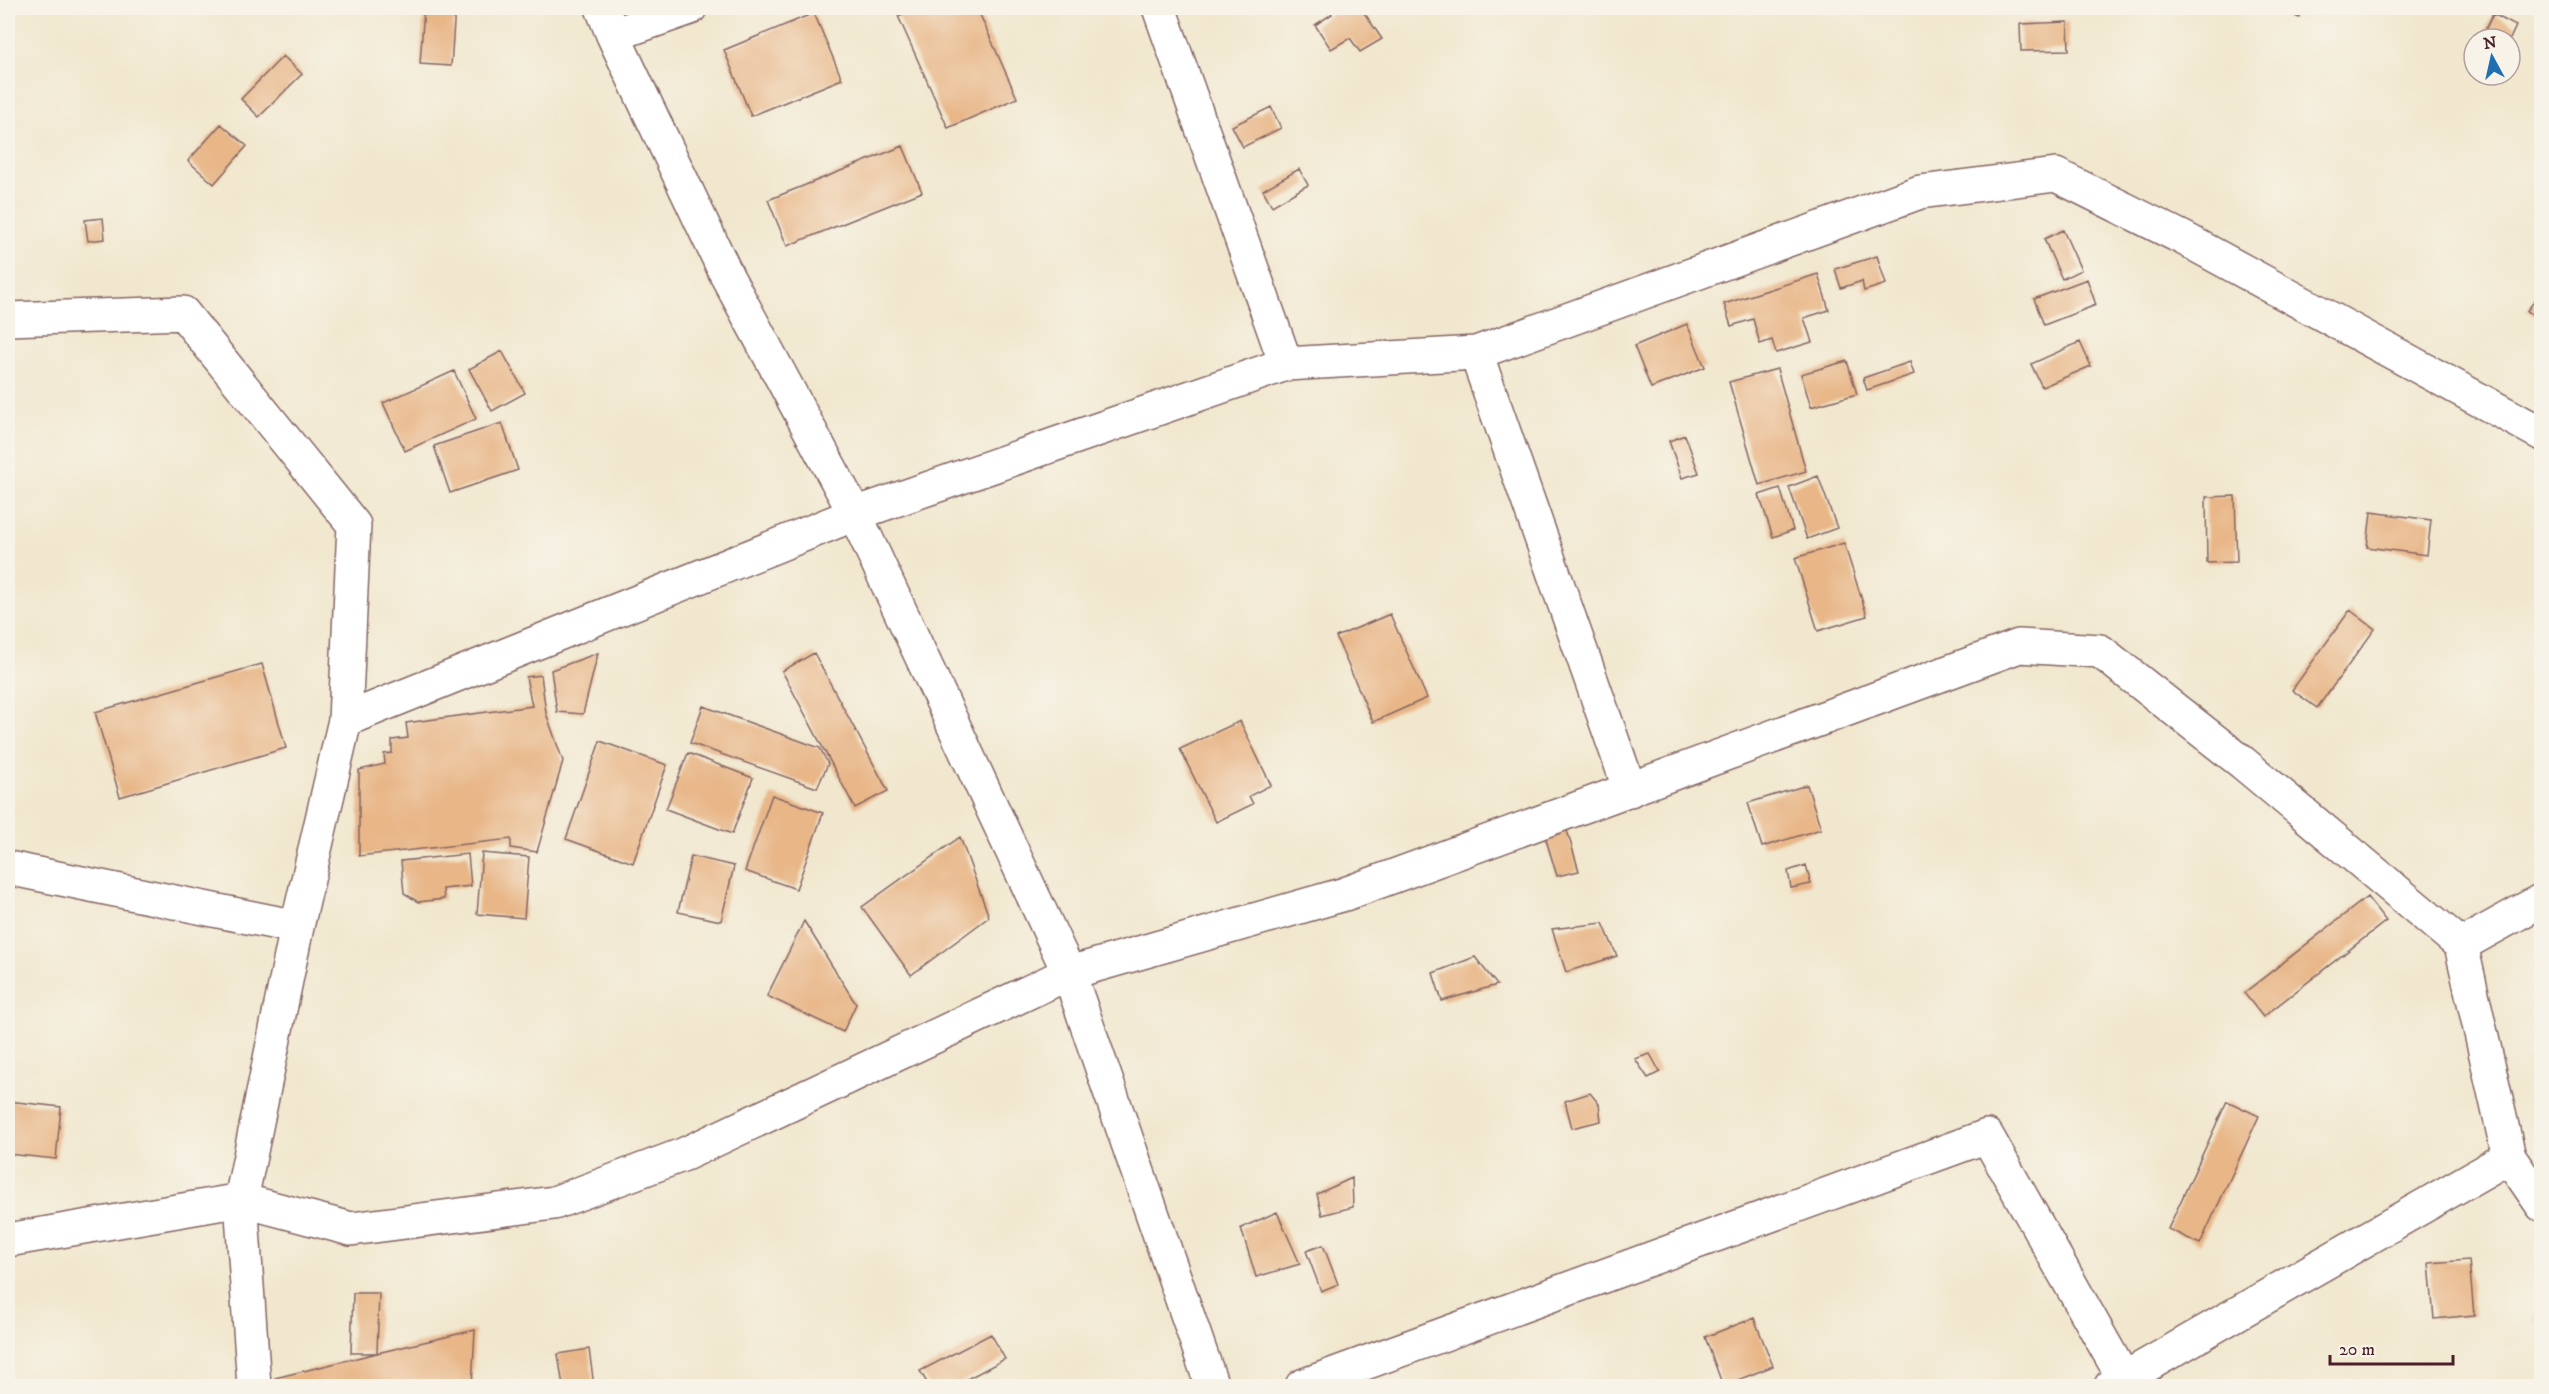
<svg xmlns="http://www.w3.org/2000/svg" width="2549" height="1394" viewBox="0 0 2549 1394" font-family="'IM FELL DW Pica',serif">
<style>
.building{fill:#e8b687}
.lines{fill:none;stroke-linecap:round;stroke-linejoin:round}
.minor-casing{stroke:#846564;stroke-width:36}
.minor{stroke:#fff;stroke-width:33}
</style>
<rect width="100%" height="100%" fill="#f7f3e8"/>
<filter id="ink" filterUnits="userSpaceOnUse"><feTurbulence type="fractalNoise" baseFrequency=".0167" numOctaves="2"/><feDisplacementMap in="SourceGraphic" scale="12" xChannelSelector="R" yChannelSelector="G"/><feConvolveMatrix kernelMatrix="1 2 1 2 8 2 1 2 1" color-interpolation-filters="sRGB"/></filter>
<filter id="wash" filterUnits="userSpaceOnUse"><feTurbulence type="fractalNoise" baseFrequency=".008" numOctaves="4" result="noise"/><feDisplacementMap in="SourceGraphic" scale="24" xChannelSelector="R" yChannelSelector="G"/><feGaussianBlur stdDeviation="1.35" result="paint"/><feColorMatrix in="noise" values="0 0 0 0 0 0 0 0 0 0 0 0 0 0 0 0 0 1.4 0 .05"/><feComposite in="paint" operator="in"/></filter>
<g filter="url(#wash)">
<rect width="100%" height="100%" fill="#f1e7ce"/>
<g id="blocks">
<path class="building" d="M424,8H455L451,66L420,64Z
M918,8H977L1017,98L948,128L898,16Z
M1328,8H1361L1382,39L1360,52L1350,38L1331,49L1315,25L1332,14Z
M2279,8H2305L2299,18Z
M814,13L842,79L751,116L724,50Z
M2493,14L2516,26L2510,39H2481Z
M2068,22L2069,50L2021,51L2020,24Z
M283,56L302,74L259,117L241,99Z
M1271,107L1281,128L1243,147L1232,126Z
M221,124L247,146L214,184L188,161Z
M903,146L922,192L787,246L768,200Z
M1299,169L1308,185L1272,206L1263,190Z
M103,218L105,239L88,241L85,220Z
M2063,230L2081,270L2062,279L2044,239Z
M1877,256L1886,284L1864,291L1862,281L1841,288L1835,269Z
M1818,274L1829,310L1804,318L1812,342L1776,353L1772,340L1760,344L1753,319L1731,326L1724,304Z
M2087,279L2096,305L2044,325L2034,299Z
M2542,290V320L2527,311Z
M1687,324L1705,367L1651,388L1634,346Z
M2080,342L2091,366L2042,387L2031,364Z
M502,351L525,393L492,411L469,369Z
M1847,361L1857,394L1811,407L1801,374Z
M1910,362L1914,374L1867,390L1863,378Z
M1777,369L1806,471L1759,485L1729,382Z
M454,371L476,419L405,451L383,403Z
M502,423L518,470L450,493L434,446Z
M1685,435L1699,473L1682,478L1669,441Z
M1818,476L1837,528L1807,539L1789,487Z
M1780,488L1793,530L1773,537L1759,495Z
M2235,496L2237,562L2207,563L2206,497Z
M2371,512L2431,520L2427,555L2367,547Z
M1844,543L1867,616L1818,631L1795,558Z
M2350,610L2375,629L2317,708L2292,690Z
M1390,614L1427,698L1373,722L1336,637Z
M598,653L583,714L557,712L551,670Z
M814,653L888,791L855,808L782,671Z
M262,664L286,748L120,797L95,712Z
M541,675L546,713L563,761L537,852L511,848V839L359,856V770L385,764L384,754L392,753V740L408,738L406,723L532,706L526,677Z
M703,706L820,748L828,764L817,788L690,743Z
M1240,721L1271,785L1249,796L1253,804L1216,822L1180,749Z
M600,741L667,765L633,863L566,839Z
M688,753L753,778L732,834L666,809Z
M1807,785L1821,829L1762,847L1748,803Z
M772,795L823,813L796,889L745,871Z
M1566,827L1579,871L1557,876L1544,833Z
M960,837L989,917L911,975L862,907Z
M482,853L529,857L524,918L477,914Z
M468,854L471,886L443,889L444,899L418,902L404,893L401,861Z
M691,856L734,866L721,921L678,912Z
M1806,865L1811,884L1791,888L1788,871Z
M2367,897L2386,921L2263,1017L2244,993Z
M804,921L856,1004L843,1032L767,996Z
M1603,923L1617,956L1566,972L1552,929Z
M1475,957L1497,985L1442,1001L1433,973Z
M1650,1054L1660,1072L1648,1078L1635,1059Z
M1590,1093L1599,1104L1601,1121L1572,1128L1565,1101Z
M8,1101L61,1107L56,1159L8,1154Z
M2227,1101L2259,1116L2200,1244L2168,1229Z
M1352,1178L1353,1207L1322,1215L1317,1194Z
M1277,1212L1300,1264L1256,1277L1241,1228Z
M1323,1245L1338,1284L1321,1291L1306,1251Z
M2469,1260L2474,1315L2434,1319L2429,1263Z
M353,1293H379L377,1353L475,1330L472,1386H279L275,1378L377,1353H351Z
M2542,1312V1329L2534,1317Z
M1754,1318L1773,1366L1723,1386L1705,1337Z
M991,1334L1005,1359L954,1386H929L920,1371Z
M589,1349L594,1386H563L558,1354Z"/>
</g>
</g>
<g filter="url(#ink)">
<use href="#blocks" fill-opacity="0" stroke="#846564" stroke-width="1.5"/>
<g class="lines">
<g class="minor-casing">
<path id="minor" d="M602,8L613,35L728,278L855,514L1069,973L1212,1386
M1159,8L1286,364
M613,35L690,8
M8,319L183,313L354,525L345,720L297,927L241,1200L254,1386
M1476,353L1630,790
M345,720L855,514L1286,364L1476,353L1920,192L2056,175L2183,238L2542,434
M8,868L297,927
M2542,900L2461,945L2509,1157L2542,1205
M8,1240L241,1200L351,1229L554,1203L685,1154L1069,973L1345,894L2019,646L2100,651L2243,763L2461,945
M1302,1386L1987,1136L2124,1379
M2111,1386L2509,1157"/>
</g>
<use href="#minor" class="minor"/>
</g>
</g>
<rect width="2549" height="1394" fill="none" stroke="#f7f3e8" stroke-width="30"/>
<g transform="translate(2492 57) rotate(352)"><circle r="28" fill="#f7f3e8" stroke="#b29e9c" stroke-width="1.5"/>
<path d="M0-4.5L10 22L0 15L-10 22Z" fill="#1f6fb2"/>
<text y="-9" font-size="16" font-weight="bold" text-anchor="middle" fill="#4a1f2b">N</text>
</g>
<path d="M2330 1355v9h123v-9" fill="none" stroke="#4a1f2b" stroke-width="3"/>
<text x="2339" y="1355" font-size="18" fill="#4a1f2b" stroke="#f7f3e8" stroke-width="4.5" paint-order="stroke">20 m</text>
</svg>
